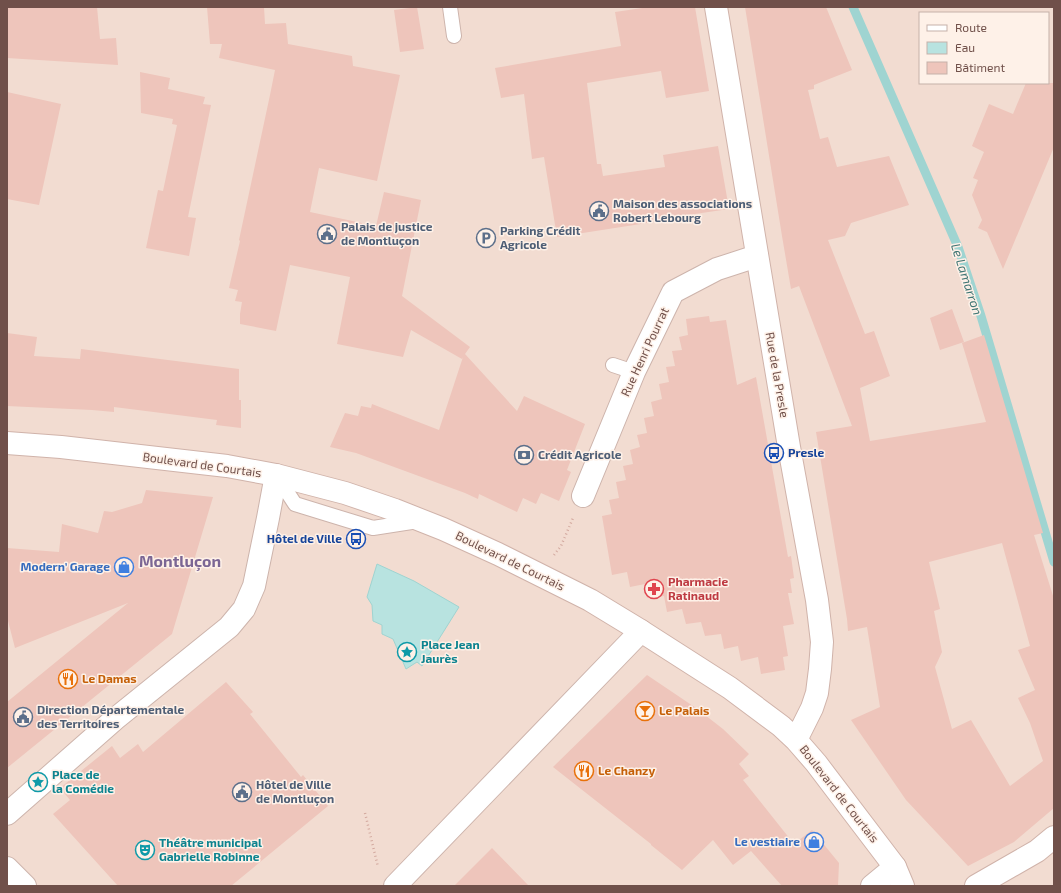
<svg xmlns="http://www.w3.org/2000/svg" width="1061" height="893" viewBox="0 0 1061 893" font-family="'Exo 2',sans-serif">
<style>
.residential{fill:#f2dcd1;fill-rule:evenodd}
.water{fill:#b8e3e0;stroke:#9fd4d1}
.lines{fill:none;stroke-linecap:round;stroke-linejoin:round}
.stream{stroke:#9fd4d1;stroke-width:9}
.building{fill:#eec5bb;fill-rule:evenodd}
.lane-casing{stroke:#cdb4ac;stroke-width:16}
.street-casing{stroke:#cdb4ac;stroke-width:24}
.secondary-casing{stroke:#d0b3aa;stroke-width:24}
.path{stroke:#d3a99f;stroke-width:2.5;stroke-dasharray:1 3;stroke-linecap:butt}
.lane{stroke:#fff;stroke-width:14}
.street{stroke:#fff;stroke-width:22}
.secondary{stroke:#fff;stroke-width:22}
.labels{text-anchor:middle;stroke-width:3;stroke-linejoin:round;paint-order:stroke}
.service-label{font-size:12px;font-weight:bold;fill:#4e5e75;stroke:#fef1e8;text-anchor:start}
.street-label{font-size:12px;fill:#70504a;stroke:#fef1e8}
.transit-label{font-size:12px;font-weight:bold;fill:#164399;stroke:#fef1e8;text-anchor:start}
.shop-label{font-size:12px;font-weight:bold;fill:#366cbe;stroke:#fef1e8;text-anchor:end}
.health-label{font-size:12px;font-weight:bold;fill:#be3a42;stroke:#fef1e8;text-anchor:start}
.culture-label{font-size:12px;font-weight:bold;fill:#0d838f;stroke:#fef1e8;text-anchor:start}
.food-label{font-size:12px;font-weight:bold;fill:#c56008;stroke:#fef1e8;text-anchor:start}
.water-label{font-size:13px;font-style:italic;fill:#407674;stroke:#fef1e8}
.district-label{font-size:16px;font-weight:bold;fill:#7b6694;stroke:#fef1e8}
</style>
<rect width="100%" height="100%" fill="#fbece2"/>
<path class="residential" d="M7,7H1054V886H7ZM920,13H1048V83H920Z"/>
<path class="water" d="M377,564L414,581L459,607L422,666L417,662L406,669L393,639L382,634V625L373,621L372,605L367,597Z"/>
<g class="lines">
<path class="stream" d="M853,7L958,247L981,316L1054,562"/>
</g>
<path class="building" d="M7,7H97L100,39L116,38L118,65L7,58Z
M207,7H264L265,24L286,23L288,44L352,56L353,66L400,75L377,181L319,168L310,212L376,226L384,192L421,200L402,296L470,347L465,354L517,411L524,396L585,424L567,470L571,472L559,501L541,493L536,504L523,498L517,512L479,494L478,499L465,493L356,453L330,447L345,413L358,416L361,406L371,408L372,404L439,430L463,357L462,359L411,330L403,357L337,344L350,277L290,265L276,331L240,324V314L242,302L235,301L238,290L229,288L240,241L239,240L270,95L275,70L219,58L222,44H210Z
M417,7L424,49L400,52L394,10Z
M649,7H695L709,91L666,98L661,71L587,83L597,164H601L603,176L665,167L663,155L718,146L729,209L647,221V223L557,237L544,157L532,159L524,94L501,98L495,68L621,46L615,12Z
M745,7H826L852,70L814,85V89L808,90L820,139L828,137L837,167L889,156L909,205L851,223L845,236L828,240L865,334L874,331L890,376L860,388L870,441L986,422L962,343L984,335L1043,533L1034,535L1054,599V808L1014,842L968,866L906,800L851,720L880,707L867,627L848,631L847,619L816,432L852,426L799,286L791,289L782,236ZM1002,543L1030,646L1018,650L1035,690L1018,698L1030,723L1043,761L1010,786L971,720L952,729L935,667L942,652L934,611L940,609L929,562Z
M140,72L170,78L168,89L205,97L203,104L211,105L188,217L196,218L189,256L146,248L158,190L163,191L177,125L172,124L173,119L141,113Z
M1026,83H1054V147L1003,269L987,232L978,228L982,220L972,195L978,180L973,178L984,152L972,146L989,104L1013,114Z
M7,92L61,104L39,205L7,199Z
M952,309L964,342L940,350L930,318Z
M709,316L710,322L726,320L737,385L756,377L788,557L791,556L794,578L790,579L792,593H788L794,624L783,626L788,656L783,657L785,670L761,674L758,657L741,661L738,646L724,649L721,634L705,636L701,622L686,624L682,609L667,612L664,596L647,598L645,584L630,587L627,572L612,575L602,516L612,514L609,500L619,498L616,482L626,480L623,466L633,464L630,450L640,447L637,435L647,433L644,418L654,416L651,402L662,399L659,384L669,382L666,367L675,366L672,351L682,350L679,337L688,335L686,319Z
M7,333L37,337L34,356L80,359L81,349L239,369V400H241V428L216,425L217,420L114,407V412L92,410L7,406Z
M146,490L213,497L172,634L7,768V702L128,603L15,648L7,617V548L59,552L62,524L98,533L104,511L112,512L142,503Z
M647,675L696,708L723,729L749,754L739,764L749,776L743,780L794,844L812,830L839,863L838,886H782L751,851L733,865L713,840L682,870L651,845V844L553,767Z
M226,682L253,712L250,714L301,777L303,775L328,806L231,886H118L53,814L70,800L60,788L112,746L120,758L138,744L143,752Z
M492,848L529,886H454Z"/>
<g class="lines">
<g class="lane-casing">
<path id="lane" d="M450,7L454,36
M613,365L634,372
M276,475L295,504L373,528L418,521"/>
</g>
<g class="street-casing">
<path id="street" d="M583,496L634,372L673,292L717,269L757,256
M7,814L115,719L229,627L244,609L254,586L268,518L276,475
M7,868L25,886
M395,886L641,631
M872,886L895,867"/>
</g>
<g class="secondary-casing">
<path id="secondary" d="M716,7L789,447L817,600L822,642L820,669L817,693L812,708L796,740
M7,443L61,447L227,466L276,475L345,493L395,510L443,529L498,554L590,600L641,631L730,688L781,726L796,740L816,763L895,867L903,886
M976,886L1037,851L1054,837"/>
</g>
<path class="path" d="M554,555L561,546L573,518
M365,813L378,867"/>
<use href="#lane" class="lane"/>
<use href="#street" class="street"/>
<use href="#secondary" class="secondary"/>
</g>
<defs>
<g id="civic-ring" transform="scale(1)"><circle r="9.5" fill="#fef1e8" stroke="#5c6f8a" stroke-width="1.5"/><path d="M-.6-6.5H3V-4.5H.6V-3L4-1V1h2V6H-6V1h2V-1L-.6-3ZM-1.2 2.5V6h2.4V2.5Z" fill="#5c6f8a"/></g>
<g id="parking-ring" transform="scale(1)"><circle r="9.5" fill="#fef1e8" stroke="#5c6f8a" stroke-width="1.5"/><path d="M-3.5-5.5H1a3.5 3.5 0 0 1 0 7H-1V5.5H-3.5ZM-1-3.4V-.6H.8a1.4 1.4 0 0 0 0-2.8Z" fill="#5c6f8a"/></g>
<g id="bus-ring" transform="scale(1)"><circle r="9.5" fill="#fef1e8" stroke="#1a4fb4" stroke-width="1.5"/><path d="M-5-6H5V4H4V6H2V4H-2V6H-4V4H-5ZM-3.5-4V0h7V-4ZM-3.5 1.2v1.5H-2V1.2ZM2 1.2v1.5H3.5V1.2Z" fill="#1a4fb4"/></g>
<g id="bank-ring" transform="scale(1)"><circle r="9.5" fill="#fef1e8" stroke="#5c6f8a" stroke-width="1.5"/><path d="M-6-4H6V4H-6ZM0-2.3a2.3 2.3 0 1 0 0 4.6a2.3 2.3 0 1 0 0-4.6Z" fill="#5c6f8a"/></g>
<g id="shop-ring" transform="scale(1)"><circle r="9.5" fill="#fef1e8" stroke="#3f7fe0" stroke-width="1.5"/><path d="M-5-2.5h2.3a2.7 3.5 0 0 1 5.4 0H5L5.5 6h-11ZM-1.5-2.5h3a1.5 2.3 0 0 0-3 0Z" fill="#3f7fe0"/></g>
<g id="pharmacy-ring" transform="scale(1)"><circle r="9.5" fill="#fef1e8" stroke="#e0444e" stroke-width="1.5"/><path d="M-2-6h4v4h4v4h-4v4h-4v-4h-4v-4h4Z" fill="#e0444e"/></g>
<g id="sight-ring" transform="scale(1)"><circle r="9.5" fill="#fef1e8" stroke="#0f9aa8" stroke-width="1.5"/><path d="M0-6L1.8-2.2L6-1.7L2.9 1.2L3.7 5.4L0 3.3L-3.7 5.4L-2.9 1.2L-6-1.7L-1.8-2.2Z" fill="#0f9aa8"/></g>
<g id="restaurant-ring" transform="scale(1)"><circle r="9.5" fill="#fef1e8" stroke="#e8710a" stroke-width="1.5"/><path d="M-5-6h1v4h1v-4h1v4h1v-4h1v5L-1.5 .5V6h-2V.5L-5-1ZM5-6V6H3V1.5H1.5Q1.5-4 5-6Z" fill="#e8710a"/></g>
<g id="bar-ring" transform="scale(1)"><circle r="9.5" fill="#fef1e8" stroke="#e8710a" stroke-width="1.5"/><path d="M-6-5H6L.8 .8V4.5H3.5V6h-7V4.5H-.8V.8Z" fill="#e8710a"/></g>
<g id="theatre-ring" transform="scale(1)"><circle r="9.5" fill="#fef1e8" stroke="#0f9aa8" stroke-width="1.5"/><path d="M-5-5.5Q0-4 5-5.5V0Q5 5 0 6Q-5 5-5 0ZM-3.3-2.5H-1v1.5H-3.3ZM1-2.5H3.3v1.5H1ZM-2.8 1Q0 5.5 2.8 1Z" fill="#0f9aa8"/></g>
</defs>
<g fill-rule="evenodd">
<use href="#civic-ring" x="599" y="211"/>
<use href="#civic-ring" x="327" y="234"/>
<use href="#parking-ring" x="486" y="238"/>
<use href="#bus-ring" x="774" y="453"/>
<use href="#bank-ring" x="524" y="455"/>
<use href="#bus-ring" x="356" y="539"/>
<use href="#shop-ring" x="124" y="567"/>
<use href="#pharmacy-ring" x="654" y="589"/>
<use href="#sight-ring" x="407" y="652"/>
<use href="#restaurant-ring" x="68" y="679"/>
<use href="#bar-ring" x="645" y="711"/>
<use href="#civic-ring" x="23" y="717"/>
<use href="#restaurant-ring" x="584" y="771"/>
<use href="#sight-ring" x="38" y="782"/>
<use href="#civic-ring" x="242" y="792"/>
<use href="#shop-ring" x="814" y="842"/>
<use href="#theatre-ring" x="145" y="850"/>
</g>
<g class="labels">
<g class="service-label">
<text x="613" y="208">Maison des associations<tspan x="613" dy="14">Robert Lebourg</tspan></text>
<text x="341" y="231">Palais de justice<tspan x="341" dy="14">de Montluçon</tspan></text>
<text x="500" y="235">Parking Crédit<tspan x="500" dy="14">Agricole</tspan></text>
<text x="538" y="459">Crédit Agricole</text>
<text x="37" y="714">Direction Départementale<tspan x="37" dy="14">des Territoires</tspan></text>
<text x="256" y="789">Hôtel de Ville<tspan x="256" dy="14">de Montluçon</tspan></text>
</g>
<g class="street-label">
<text transform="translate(645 352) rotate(-65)" y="4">Rue Henri Pourrat</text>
<text transform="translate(777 375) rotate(80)" y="4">Rue de la Presle</text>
<text transform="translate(202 465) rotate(8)" y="4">Boulevard de Courtais</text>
<text transform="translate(510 561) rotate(26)" y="4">Boulevard de Courtais</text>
<text transform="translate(839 794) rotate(52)" y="4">Boulevard de Courtais</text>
</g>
<g class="transit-label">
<text x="788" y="457">Presle</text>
<text x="342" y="543" text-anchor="end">Hôtel de Ville</text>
</g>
<g class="shop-label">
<text x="110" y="571">Modern’ Garage</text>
<text x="800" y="846">Le vestiaire</text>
</g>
<g class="health-label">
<text x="668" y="586">Pharmacie<tspan x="668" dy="14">Ratinaud</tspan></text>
</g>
<g class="culture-label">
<text x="421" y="649">Place Jean<tspan x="421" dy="14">Jaurès</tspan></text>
<text x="52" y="779">Place de<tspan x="52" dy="14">la Comédie</tspan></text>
<text x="159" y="847">Théâtre municipal<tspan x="159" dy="14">Gabrielle Robinne</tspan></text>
</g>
<g class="food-label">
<text x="82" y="683">Le Damas</text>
<text x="659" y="715">Le Palais</text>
<text x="598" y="775">Le Chanzy</text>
</g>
<g class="water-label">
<text transform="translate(967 279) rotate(72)" y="5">Le Lamarron</text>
</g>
<g class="district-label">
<text x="180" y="567">Montluçon</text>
</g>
</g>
<rect width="1061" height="893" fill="none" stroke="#70504a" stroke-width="16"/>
<rect x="919" y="12" width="130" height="72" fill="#fef1e8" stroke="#c5b1a9"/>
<rect x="927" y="25" width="20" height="6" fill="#ffffff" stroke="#c5b1a9"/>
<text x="955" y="32" font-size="12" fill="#70504a">Route</text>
<rect x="927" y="42" width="20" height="12" fill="#b8e3e0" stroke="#c5b1a9"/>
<text x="955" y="52" font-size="12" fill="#70504a">Eau</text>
<rect x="927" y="62" width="20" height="12" fill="#eec5bb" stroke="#c5b1a9"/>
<text x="955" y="72" font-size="12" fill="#70504a">Bâtiment</text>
</svg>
